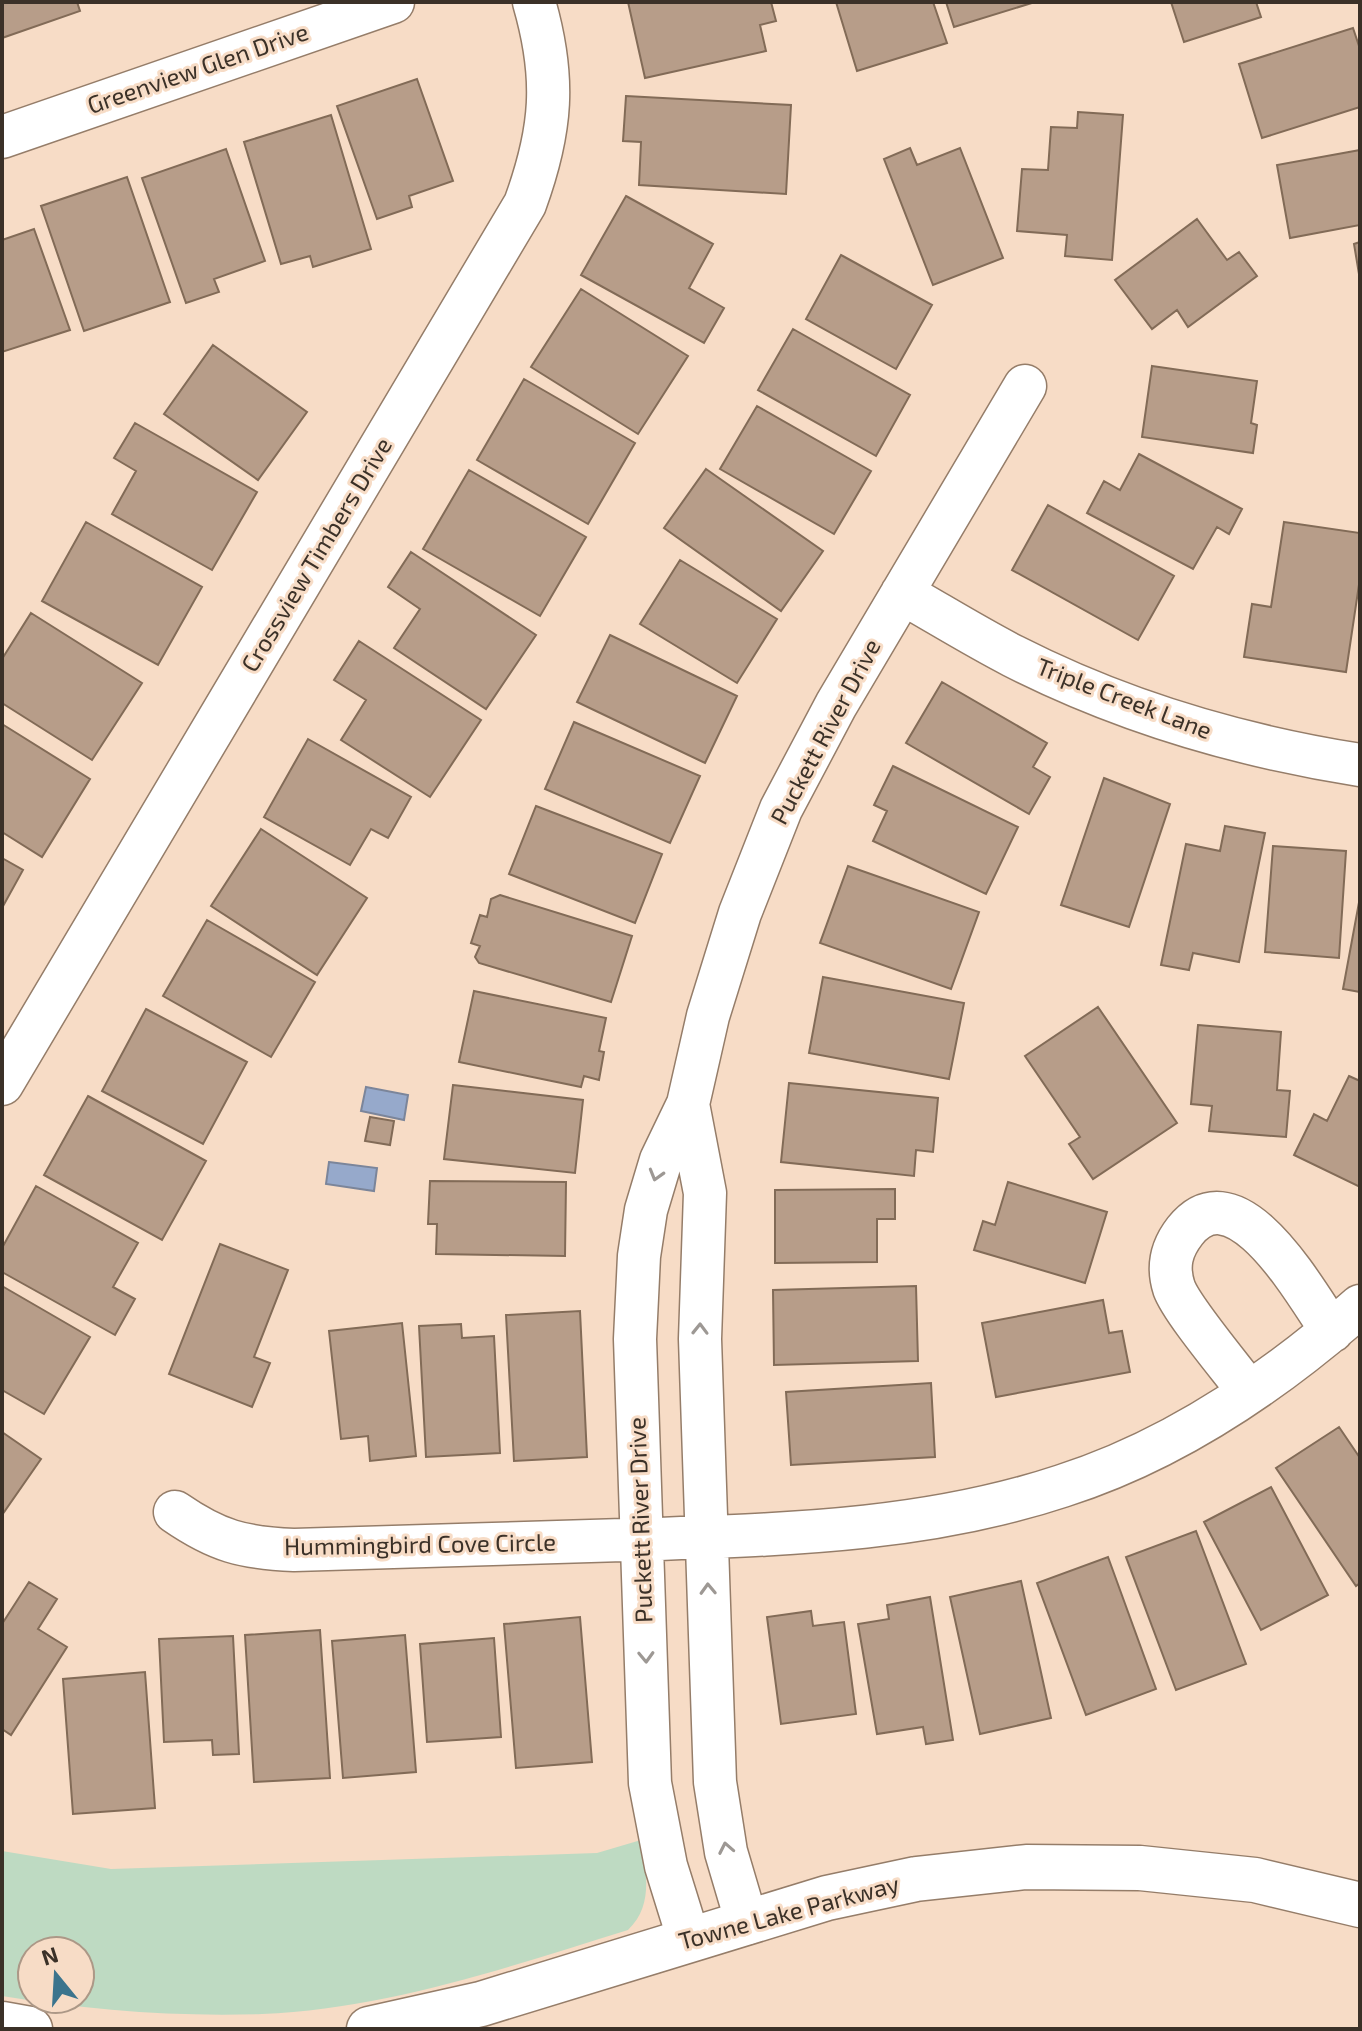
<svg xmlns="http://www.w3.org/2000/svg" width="1362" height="2031" viewBox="0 0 1362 2031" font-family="'Exo 2',sans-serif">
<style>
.green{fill:#bedac2;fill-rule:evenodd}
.water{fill:#96a9cb;stroke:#7b859a;stroke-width:2}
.building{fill:#b79d89;stroke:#826b57;stroke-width:2}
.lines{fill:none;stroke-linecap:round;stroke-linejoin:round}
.street-casing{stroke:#957d69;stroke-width:45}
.secondary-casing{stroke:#957d69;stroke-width:47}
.street{stroke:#fff;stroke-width:42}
.secondary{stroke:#fff;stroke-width:44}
.oneway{stroke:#9d9894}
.labels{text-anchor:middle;stroke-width:6;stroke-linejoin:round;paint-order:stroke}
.street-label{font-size:24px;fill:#3b3128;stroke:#f7dcc6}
</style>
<rect width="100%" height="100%" fill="#f7dcc6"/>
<path class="green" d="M641,1840C646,1872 654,1905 628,1930C509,1967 387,2009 262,2014C175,2017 88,2010 2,1996V1851L111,1869L597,1853ZM32,1951H80V1999H32Z"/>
<path class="water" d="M366,1087L408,1095L404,1120L361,1111Z
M329,1162L377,1168L374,1191L326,1184Z"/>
<path class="building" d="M2,2H77L80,11L2,38Z
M628,2H771L776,21L760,25L766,51L645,78Z
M836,2H933L947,43L857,71Z
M946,2H1035L954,27Z
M1171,2H1256L1261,17L1184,42Z
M1353,28L1360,49V107L1262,138L1239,64Z
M417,79L453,181L409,196L412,207L377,219L337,106Z
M626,96L791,105L786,194L639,185L641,142L623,141Z
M1078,112L1123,115L1112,260L1065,256L1067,235L1017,231L1022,169L1048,170L1051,127L1077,128Z
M331,115L371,249L313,267L310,256L281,264L244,142Z
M910,148L917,165L960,148L1003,258L933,285L884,159Z
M226,149L265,261L214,279L219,292L186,303L142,178Z
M1360,150V225L1290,238L1277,165Z
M127,177L170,302L84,331L41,206Z
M626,196L713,244L689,288L724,308L704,343L581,275Z
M1197,219L1227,260L1239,252L1257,276L1188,327L1177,310L1152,329L1115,280Z
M34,229L70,330L2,352V240Z
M1360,242V280L1354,244Z
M841,255L932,305L896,369L806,319Z
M581,289L688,356L638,434L531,367Z
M793,329L910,395L876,456L758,390Z
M213,345L307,412L258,480L164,414Z
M1152,366L1257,381L1251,423L1257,425L1253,453L1142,437Z
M524,379L635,443L588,524L477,460Z
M757,406L871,471L834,534L720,469Z
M135,423L257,492L212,570L112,514L136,471L114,458Z
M1139,454L1242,509L1229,534L1217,527L1193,569L1087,513L1104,481L1120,490Z
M706,469L823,551L781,611L664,528Z
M469,470L586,537L540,616L423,549Z
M1048,505L1174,576L1138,640L1012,570Z
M86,522L202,587L158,665L42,601Z
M1284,522L1360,533V578L1346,672L1244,657L1252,604L1271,607Z
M411,552L536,635L486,709L394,648L420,609L388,587Z
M680,560L777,619L737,683L640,624Z
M31,613L142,683L92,760L2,703V659Z
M610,635L737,696L705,763L577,702Z
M359,641L481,720L430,797L341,740L366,700L334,680Z
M942,682L1047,743L1033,767L1050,777L1029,814L906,743Z
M574,722L700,776L670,843L545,789Z
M2,724L90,779L42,857L2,832Z
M308,739L411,797L388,838L371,829L350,865L264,817Z
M893,766L1018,827L986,894L873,841L887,811L874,805Z
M1104,778L1170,804L1129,927L1061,905Z
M536,806L662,854L635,923L509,874Z
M1225,826L1265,833L1239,962L1193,953L1189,970L1161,965L1186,844L1220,851Z
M261,829L367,898L317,975L211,906Z
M1273,846L1346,851L1339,958L1265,952Z
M2,858L23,870L2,908Z
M848,866L979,912L951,989L820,943Z
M500,895L632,936L611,1002L479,963L475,957L480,946L471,943L480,915L487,917L491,899Z
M1360,897V992L1343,989Z
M207,920L315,982L271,1057L163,996Z
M823,977L964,1003L949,1079L809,1053Z
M474,991L606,1018L599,1051L604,1052L599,1080L584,1076L581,1087L459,1062Z
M1098,1007L1177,1123L1093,1179L1069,1144L1080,1137L1025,1056Z
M146,1009L247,1062L203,1144L102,1091Z
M1198,1025L1281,1032L1277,1090L1290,1091L1286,1137L1209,1131L1212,1106L1191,1104Z
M1349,1076L1360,1081V1187L1294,1155L1314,1114L1327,1121Z
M789,1083L938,1098L933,1152L916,1150L914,1176L781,1162Z
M453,1085L583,1100L575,1173L444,1159Z
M88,1096L206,1161L162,1240L44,1175Z
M370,1117L394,1121L390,1145L365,1141Z
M430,1181L566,1182L565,1256L436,1254L437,1224H428Z
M1008,1182L1107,1212L1085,1283L974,1250L983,1221L995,1225Z
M36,1186L138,1243L113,1287L135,1299L115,1335L2,1272V1248Z
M895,1189V1219H877V1262L775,1263V1190Z
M220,1244L288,1270L254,1357L270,1363L252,1407L169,1374Z
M2,1286L90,1337L44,1414L2,1390Z
M916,1286L918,1361L774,1365L773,1290Z
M1103,1300L1109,1333L1122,1331L1130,1372L996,1397L982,1323Z
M580,1311L587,1457L514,1461L506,1315Z
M402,1323L416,1456L370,1461L368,1436L341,1439L329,1331Z
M461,1324L462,1338L494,1336L500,1453L426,1457L419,1326Z
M931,1383L935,1457L791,1465L786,1392Z
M1339,1427L1360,1458V1583L1356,1586L1276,1468Z
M2,1432L41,1459L2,1515Z
M1271,1487L1328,1595L1261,1630L1204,1522Z
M1196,1531L1246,1664L1176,1690L1126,1557Z
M1108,1557L1156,1689L1086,1715L1037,1583Z
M1021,1581L1051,1718L980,1734L950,1597Z
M29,1582L57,1599L38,1629L67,1647L11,1735L2,1729V1624Z
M930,1597L953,1740L926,1744L923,1727L877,1734L858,1624L889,1619L887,1605Z
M811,1611L813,1626L844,1622L856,1714L781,1724L767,1617Z
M580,1617L592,1762L516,1768L504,1624Z
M320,1630L330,1778L254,1782L245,1635Z
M405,1635L416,1772L343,1778L332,1641Z
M233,1636L239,1754L213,1755L212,1740L164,1742L159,1639Z
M494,1638L501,1737L427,1742L420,1644Z
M145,1672L155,1808L73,1814L63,1679Z"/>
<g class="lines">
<g class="street-casing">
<path id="street" d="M2,137L393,2
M902,593C939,614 976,637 1013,656C1123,712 1239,746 1360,765
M2,1084L525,204C552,130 556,78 534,2
M688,1104L705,1193L700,1339L715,1782L726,1852L747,1923
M1249,1392C1232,1369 1182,1310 1174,1288C1167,1266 1171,1249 1185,1231C1237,1166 1307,1296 1332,1331
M175,1512C217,1541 243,1548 294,1550C415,1546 535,1543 656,1539C794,1534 929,1530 1062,1486C1172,1451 1274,1382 1360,1306
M689,1940L666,1866L650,1783L635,1339L639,1256L646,1210L661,1160L688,1104L708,1016L740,913L781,809L836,705L1025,386"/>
</g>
<g class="secondary-casing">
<path id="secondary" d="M2,2024L30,2029
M369,2029L481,2004L827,1898L916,1879L1026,1867L1140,1868L1255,1880L1360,1905"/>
</g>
<use href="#street" class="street"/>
<use href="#secondary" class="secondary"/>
</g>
<defs><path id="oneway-chevron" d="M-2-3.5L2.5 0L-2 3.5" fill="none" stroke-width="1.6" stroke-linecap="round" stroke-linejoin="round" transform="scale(2)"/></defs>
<g class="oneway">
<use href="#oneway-chevron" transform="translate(656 1175) rotate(106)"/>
<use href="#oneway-chevron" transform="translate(700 1329) rotate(-89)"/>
<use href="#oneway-chevron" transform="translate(708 1589) rotate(-92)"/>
<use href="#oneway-chevron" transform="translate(646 1657) rotate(88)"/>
<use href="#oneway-chevron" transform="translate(726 1848) rotate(-101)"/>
</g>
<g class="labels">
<g class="street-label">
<text transform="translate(198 69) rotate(-19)" y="8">Greenview Glen Drive</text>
<text transform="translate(317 555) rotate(-59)" y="8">Crossview Timbers Drive</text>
<text transform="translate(1124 699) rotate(21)" y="8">Triple Creek Lane</text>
<text transform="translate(826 732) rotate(-62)" y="8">Puckett River Drive</text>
<text transform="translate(641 1520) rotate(-92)" y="8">Puckett River Drive</text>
<text transform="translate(420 1545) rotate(-1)" y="8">Hummingbird Cove Circle</text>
<text transform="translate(789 1913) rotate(-15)" y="8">Towne Lake Parkway</text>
</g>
</g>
<rect width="1362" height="2031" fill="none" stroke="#3b3128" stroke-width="8"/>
<g transform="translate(56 1975) rotate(342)"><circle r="38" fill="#f7dcc6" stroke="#ac9887" stroke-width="2"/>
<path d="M0-6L14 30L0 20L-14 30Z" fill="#3b748d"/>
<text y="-12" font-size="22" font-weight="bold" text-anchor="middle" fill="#3b3128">N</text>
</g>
</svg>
